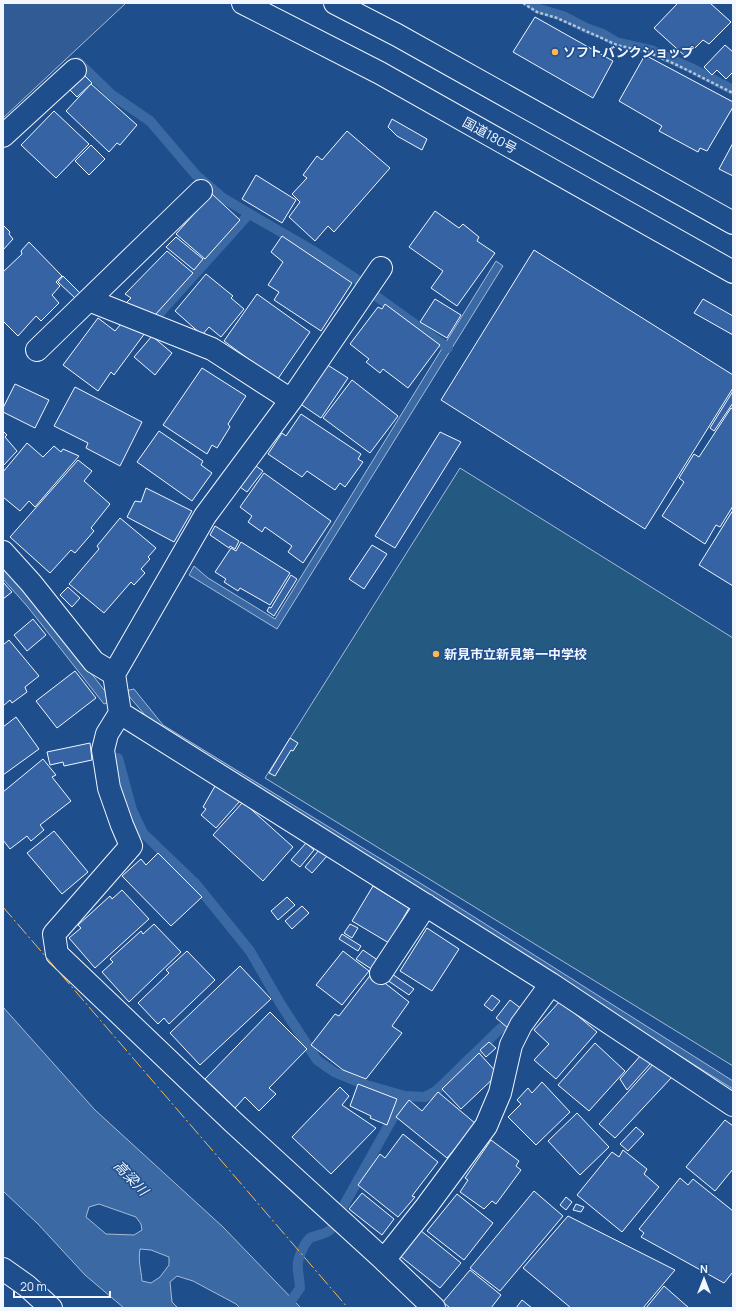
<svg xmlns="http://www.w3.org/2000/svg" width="736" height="1311" viewBox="0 0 736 1311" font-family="Manrope,'Noto Sans JP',sans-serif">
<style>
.green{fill:#245a82;stroke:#a8bbd7}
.parking{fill:#305b95;stroke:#a8bbd7}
.water{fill:#3b69a3;stroke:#a8bbd7;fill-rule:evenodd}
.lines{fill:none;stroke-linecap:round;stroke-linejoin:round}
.stream{stroke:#3b69a3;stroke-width:10}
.building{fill:#3563a3;stroke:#f2f6ff}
.minor-casing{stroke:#f2f6ff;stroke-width:24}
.major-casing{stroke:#f2f6ff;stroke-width:24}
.highway-casing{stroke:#f2f6ff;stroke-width:24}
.path{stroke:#b3c4dc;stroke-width:2.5;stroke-dasharray:3 2;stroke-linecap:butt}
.minor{stroke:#1f4e8c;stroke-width:22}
.major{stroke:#1f4e8c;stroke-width:22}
.highway{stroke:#1f4e8c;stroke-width:22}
.power{stroke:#ffb74d;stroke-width:1;stroke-dasharray:14 3 2 3;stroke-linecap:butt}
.poi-dot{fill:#ffb74d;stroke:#1f4e8c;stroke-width:1.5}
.labels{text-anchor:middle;stroke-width:3;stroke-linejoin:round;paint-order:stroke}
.poi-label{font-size:13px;font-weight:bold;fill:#f2f6ff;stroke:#1f4e8c;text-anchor:start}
.street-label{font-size:13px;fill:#f2f6ff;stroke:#1f4e8c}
.water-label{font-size:14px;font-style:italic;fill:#f2f6ff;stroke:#1f4e8c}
</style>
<rect width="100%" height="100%" fill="#1f4e8c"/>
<path class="green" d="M460,468L733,638V1066L265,778Z"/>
<path class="parking" d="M3,3H126L3,118Z"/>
<path class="water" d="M496,261L503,266L277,629L189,575L194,566L208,578L275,619Z
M3,565L37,603L108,695L134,689L163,725L441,896L733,1081V1089L156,728L128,695L104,704L27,606L3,579Z
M3,1007L95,1110L223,1227L301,1308H240L236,1304L193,1281L177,1276L170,1282L172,1302L178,1308H124L85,1275L38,1224L3,1191ZM99,1204L136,1217L141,1224L142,1230L134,1235L106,1234L86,1217L89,1207ZM140,1249L151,1250L169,1257V1265L160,1277L151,1283L142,1281C141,1268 138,1263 140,1249Z"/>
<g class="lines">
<path class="stream" d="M530,3L539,9L563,16L586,28L603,34L616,42L651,50L691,68L733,90
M78,62L112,95L150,121L196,175L223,198L260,220L312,250L356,279
M373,294L448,348
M158,315L249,214
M118,758L132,810L143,833L195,883L250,951L280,1003L317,1060L334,1072L363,1084L405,1096L425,1097L436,1091L501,1028
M344,1205L405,1096
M286,1308L300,1288C299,1270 294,1266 303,1248C305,1245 306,1241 310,1238C316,1235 324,1235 330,1230"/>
</g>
<path class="building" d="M678,3H710L731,22L709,44L703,40L686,57L654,28Z
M535,17L613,61L593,98L513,52Z
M725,45L733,52V72L726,79L717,70L712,75L704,67Z
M645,55L733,102V107L707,151L700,148L698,152L659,131L662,126L619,101Z
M84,75L92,83L77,97L70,90Z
M91,84L137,125L120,145L117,143L109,152L66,111Z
M54,111L89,144L56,178L21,145Z
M392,119L427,139L422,150L397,136L388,127Z
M347,131L390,168L334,232L328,226L315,241L289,217L300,202L292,194L307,178L303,175L317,156L322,160Z
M733,143V176L719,169Z
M91,145L105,159L89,175L75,161Z
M256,175L296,200L282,223L242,199Z
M212,194L240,220L205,259L176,234Z
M435,211L459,228L463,224L479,237L477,241L495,253L457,306L431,288L443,271L409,247Z
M3,225L10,232L9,234L13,239L3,250Z
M282,236L352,283L321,331L274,300L279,292L268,285L283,262L271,252Z
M176,237L203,259L194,270L166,247Z
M29,242L62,276L56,282L60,286L52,295L59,303L41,321L36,316L18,336L3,321V272L22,254L21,251Z
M534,250L733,375V388L645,529L441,400Z
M167,251L193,273L155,315L126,303L131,298L125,294Z
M206,274L233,296L231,298L244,309L221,337L209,327L202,335L175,311Z
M63,276L80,293L75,298L58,282Z
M257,294L310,332L277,380L224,341Z
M435,299L461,315L447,338L420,322Z
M703,299L733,316V335L694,313Z
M385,304L440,345L408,388L383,369L380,373L366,362L369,359L350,344L378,307L382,309Z
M98,318L115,331L121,324L145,333L114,375L111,372L98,391L63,365Z
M152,336L172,353L155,375L134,357Z
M326,364L348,378L321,418L299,403Z
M202,368L246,396L228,424L230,427L217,448L212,445L207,454L163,425Z
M352,380L398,416L370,453L323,418Z
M15,384L49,400L35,428L3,412V408Z
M75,387L142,422L120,466L86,448L88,443L54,426Z
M733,391V403L714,431L710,428Z
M731,408L733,409V506L720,527L716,525L705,544L662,516L684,482L679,478L694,454L699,457Z
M301,414L361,454L358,459L363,462L345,487L340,483L335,490L307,471L302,477L268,454L282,433L286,436Z
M3,431L7,435L5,437L17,451L3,466Z
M159,431L203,461L201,465L212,473L192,501L137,462Z
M440,432L461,442L395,548L375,536Z
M27,443L43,457L54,446L61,452L63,449L79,456L35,507L29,501L20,511L3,497V472Z
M78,460L92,471L84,481L110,504L91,528L94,531L75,553L71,550L50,573L10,537Z
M256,466L263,471L247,492L240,487Z
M264,473L331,521L303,563L288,552L292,546L265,527L262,532L248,522L252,516L240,507Z
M146,488L192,511L174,542L127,517L135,501L141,502Z
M733,510V586L699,565Z
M120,518L156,548L148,557L150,559L141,569L145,573L134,585L131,582L104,613L69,584L99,549L97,546Z
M215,526L239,541L235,549L230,546L229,548L210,535Z
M241,542L290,573L270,605L240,588L238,591L224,582L226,579L215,572L231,548L236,551Z
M372,545L387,554L364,589L349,579Z
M291,575L297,579L274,616L267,611L269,607L271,608Z
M3,582L12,592L3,599Z
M68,587L80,598L72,607L60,595Z
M33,619L46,635L27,651L14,635Z
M9,640L39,676L25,687L27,692L12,703L10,700L3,706V645Z
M75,671L96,698L57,728L36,701Z
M16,717L39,749L3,775V727Z
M290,738L298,743L293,751L291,750L275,776L269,773Z
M90,743L92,760L64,766L63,762L50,765L47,752Z
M43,759L56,775L52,777L71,801L40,825L44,830L31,841L27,836L10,849L3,840V792Z
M215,786L240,801L216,828L201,815L206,809L203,807Z
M243,802L293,847L263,881L213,835Z
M54,831L88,872L62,894L27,853Z
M306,843L314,850L300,867L291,860Z
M319,850L327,856L312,873L305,867Z
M158,853L202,897L171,926L122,876L141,859L146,865Z
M373,886L409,908L389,943L352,921Z
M122,890L149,919L95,968L69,938L81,928L78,925L110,896L112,899Z
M287,897L295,905L278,920L271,911Z
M302,906L309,913L292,929L285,921Z
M154,924L181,952L129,1002L102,972L113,962L110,959L141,931L143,934Z
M350,924L358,928L352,938L344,933Z
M427,928L459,949L432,991L400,971Z
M342,934L361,946L358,951L339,939Z
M363,950L379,961L373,970L356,959Z
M187,951L215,980L169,1024L164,1018L158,1024L138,1003L169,973L166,970Z
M343,951L369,971L342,1005L316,985Z
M240,966L271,999L200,1065L170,1033Z
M372,973L409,1002L392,1026L402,1033L366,1079L343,1070L311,1045L335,1014L339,1016Z
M392,974L414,989L409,995L387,980Z
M492,995L500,1001L492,1011L484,1005Z
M510,1000L523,1010L508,1028L496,1018Z
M560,1001L597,1032L556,1079L534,1060L549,1044L534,1030Z
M270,1012L307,1049L269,1088L276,1094L259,1111L245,1097L235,1108L205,1079Z
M489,1042L496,1048L486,1057L480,1050Z
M595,1043L625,1071L589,1111L558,1085Z
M479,1053L498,1074L461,1109L442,1089Z
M641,1055L651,1063L627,1090L620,1079Z
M655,1062L672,1077L615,1138L599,1124Z
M542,1082L570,1112L536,1145L508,1117L521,1104L517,1100L528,1088L532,1093Z
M358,1084L397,1099L387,1125L370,1118L371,1116L350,1106Z
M340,1087L349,1096L342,1105L376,1128L331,1174L292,1137Z
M438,1092L476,1124L447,1158L396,1117L409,1100L422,1111Z
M577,1113L609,1147L580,1175L548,1141Z
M725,1120L733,1126V1169L715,1191L686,1167Z
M636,1127L644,1134L628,1151L620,1144Z
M403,1134L438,1162L412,1196L415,1197L398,1217L358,1185L380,1154L385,1158Z
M491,1140L519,1161L516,1166L521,1170L496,1204L492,1201L484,1209L460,1192L468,1180L465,1178Z
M623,1150L647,1169L644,1174L659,1187L622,1232L577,1195L612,1152L619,1157Z
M680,1178L688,1185L693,1179L733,1211V1272L724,1283L641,1237L644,1233L639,1229Z
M534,1191L563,1216L500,1291L470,1268Z
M362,1193L394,1219L382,1235L349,1209Z
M457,1194L493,1223L464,1260L427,1231Z
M566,1197L572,1202L566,1210L560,1205Z
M576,1204L584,1207L581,1212L573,1210Z
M568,1216L675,1270L643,1308H571L523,1268Z
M420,1230L461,1263L440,1288L400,1256Z
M470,1270L501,1295L491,1308H450L443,1302Z
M664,1286L689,1308H646Z
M522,1300L532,1308H516Z"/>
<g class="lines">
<g class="minor-casing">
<path id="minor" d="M3,136L75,70
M89,300L212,349L291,400
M37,350L201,191
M3,552L31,583L94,662L114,674L120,713L551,984L733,1105
M114,674L205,516L291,400L381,268
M120,713L107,734L103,750L109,788L122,825L131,846L54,934L57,954L233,1122L384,1260L434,1308
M381,973L426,905
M384,1260L426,1207L486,1126L500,1093L511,1045L521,1025L551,984"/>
</g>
<g class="major-casing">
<path id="major" d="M3,1269L27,1286L51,1308"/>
</g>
<g class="highway-casing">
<path id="highway" d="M243,3L380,73L733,272
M335,3L397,35L733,223"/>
</g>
<path class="path" d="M523,3L537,12L557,18L617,45L650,53L677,65L733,93"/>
<use href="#minor" class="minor"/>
<use href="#major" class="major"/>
<use href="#highway" class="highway"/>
<path class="power" d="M3,907L348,1308"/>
</g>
<g class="poi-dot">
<circle cx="555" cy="52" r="4"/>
<circle cx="436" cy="654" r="4"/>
</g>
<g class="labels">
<g class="poi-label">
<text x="563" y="57">ソフトバンクショップ</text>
<text x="444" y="659">新見市立新見第一中学校</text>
</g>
<g class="street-label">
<text transform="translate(490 135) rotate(29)" y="5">国道180号</text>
</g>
<g class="water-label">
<text transform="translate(131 1178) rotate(46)" y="5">高梁川</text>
</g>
</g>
<rect width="736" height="1311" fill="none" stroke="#f2f6ff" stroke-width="8"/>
<g transform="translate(704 1279)" stroke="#1f4e8c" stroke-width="3" paint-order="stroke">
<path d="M0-3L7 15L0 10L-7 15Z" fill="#f2f6ff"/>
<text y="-6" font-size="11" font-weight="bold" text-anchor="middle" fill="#f2f6ff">N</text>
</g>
<path d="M14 1291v6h96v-6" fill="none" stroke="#f2f6ff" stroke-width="2"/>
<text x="20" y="1291" font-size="12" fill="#f2f6ff" stroke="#1f4e8c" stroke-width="3" paint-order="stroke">20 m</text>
</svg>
